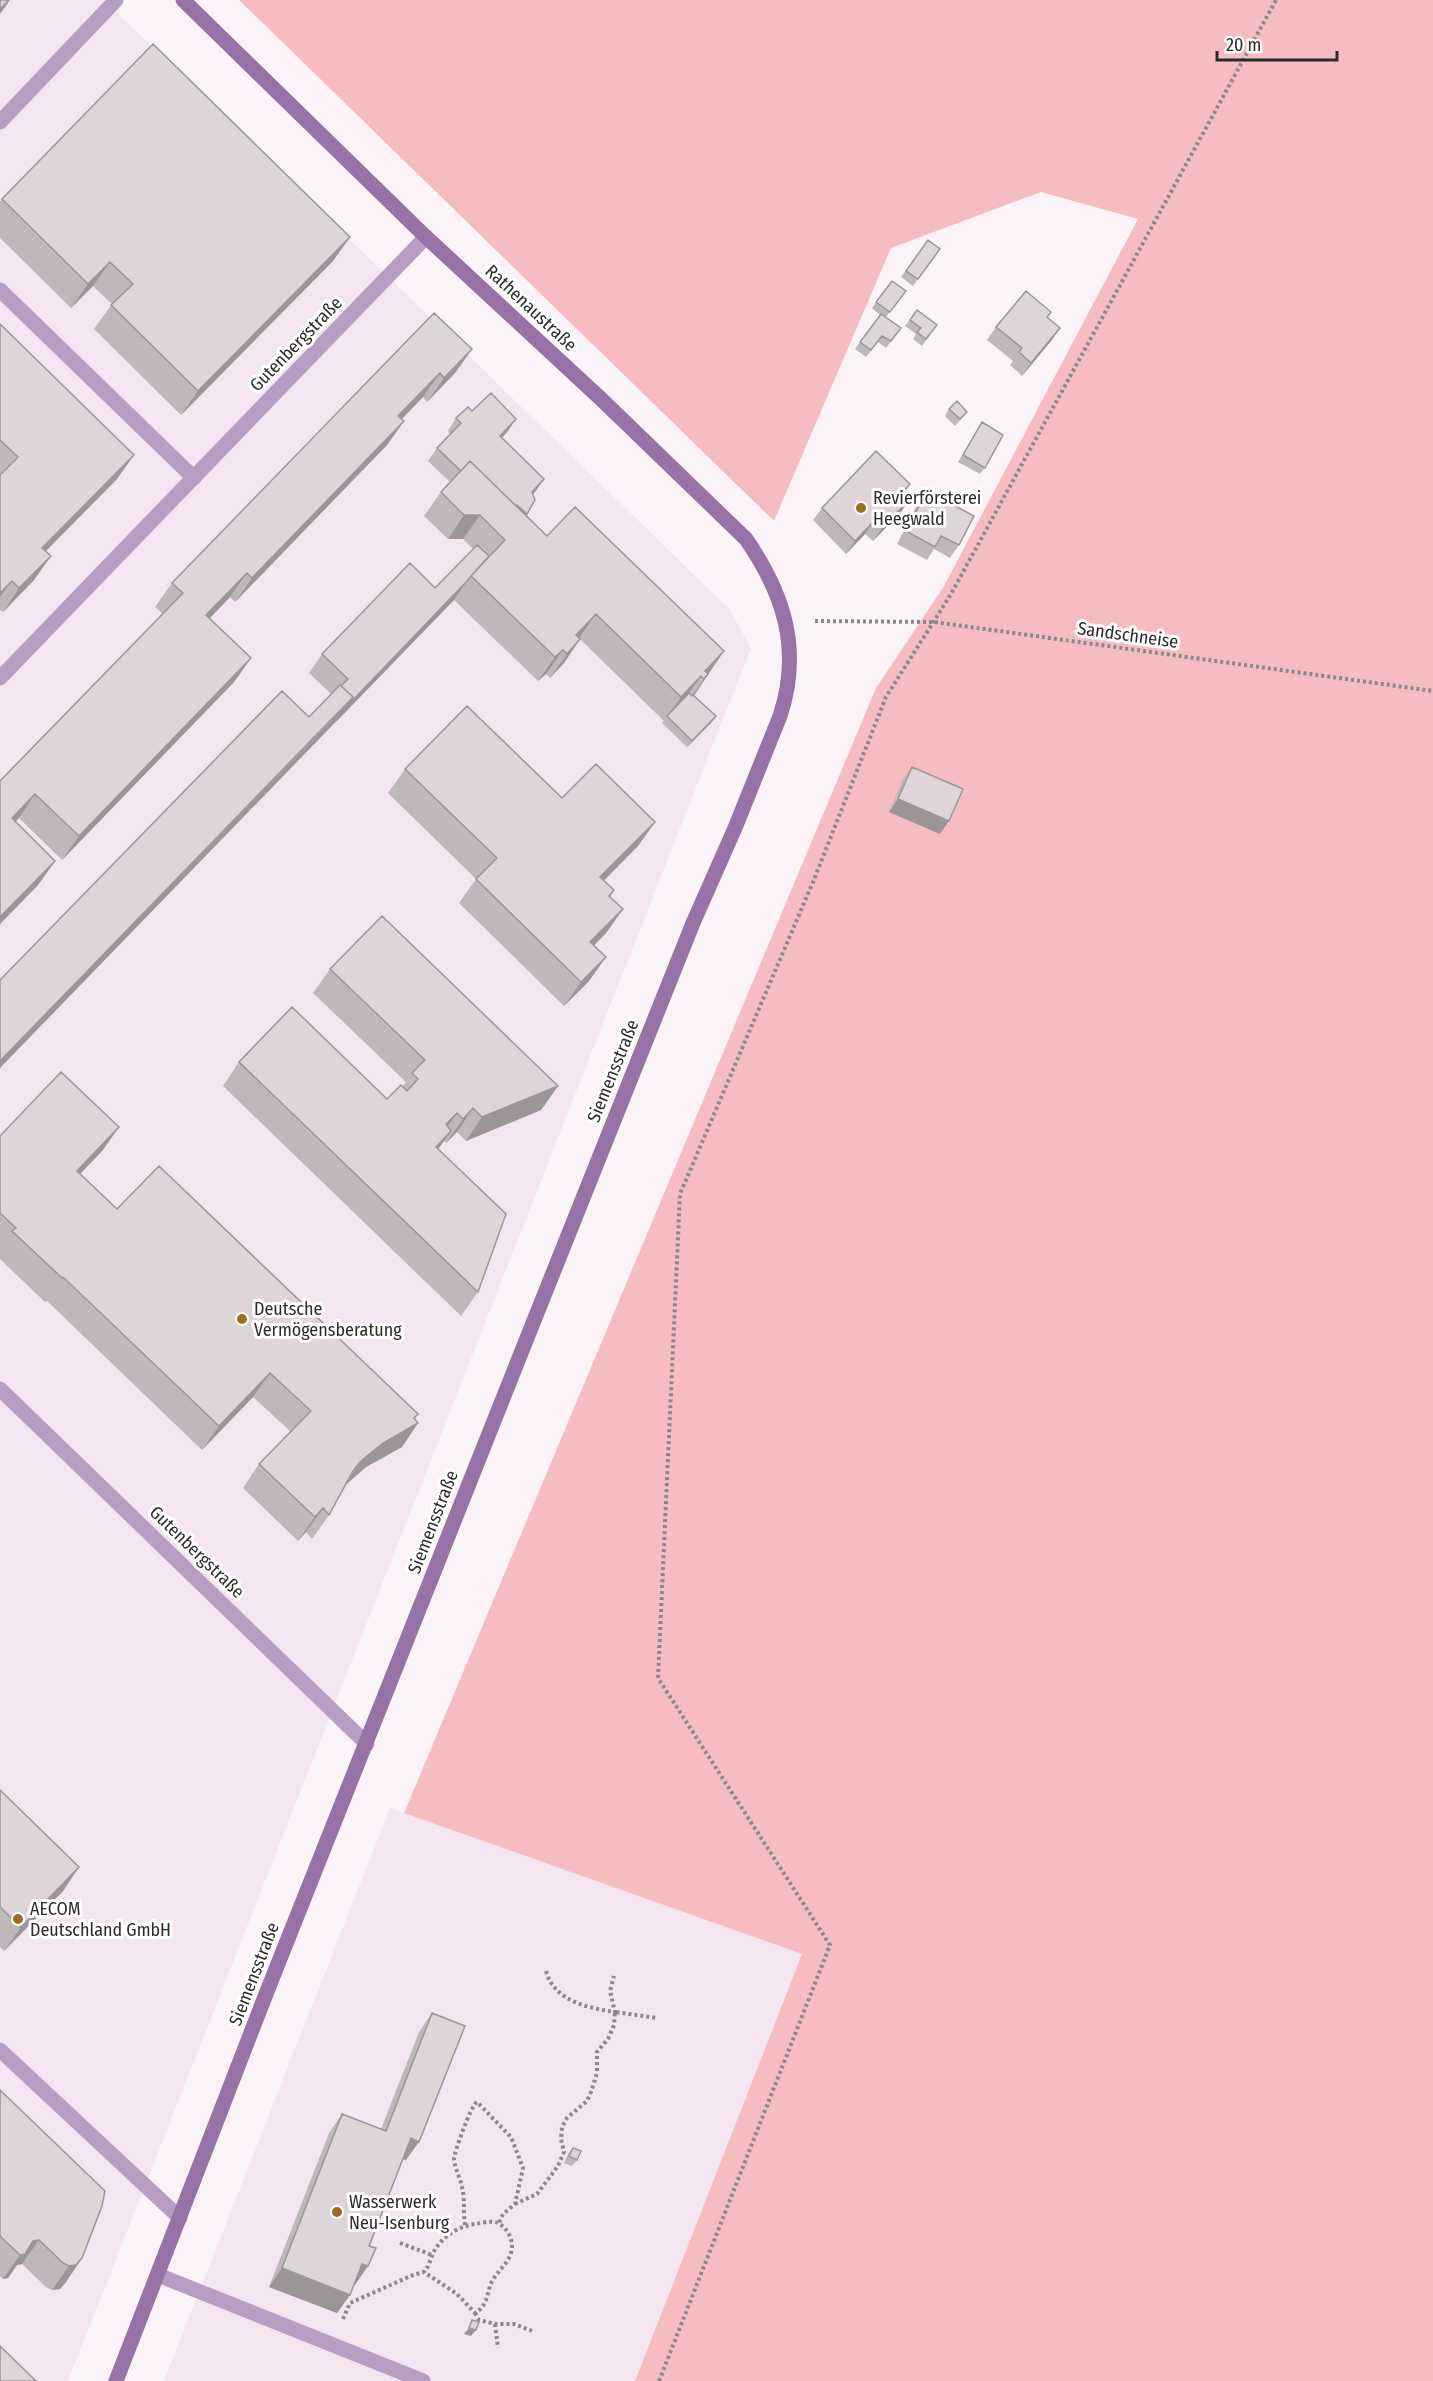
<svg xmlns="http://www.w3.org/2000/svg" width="1433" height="2381" viewBox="0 0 1433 2381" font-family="'Fira Sans Condensed',sans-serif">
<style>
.built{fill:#f5e5f0}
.green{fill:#f6bdc1}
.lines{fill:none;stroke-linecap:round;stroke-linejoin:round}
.path{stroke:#8c878a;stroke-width:4;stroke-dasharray:3 3;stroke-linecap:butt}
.lane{stroke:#b69dc1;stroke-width:15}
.secondary{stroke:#9772a7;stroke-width:15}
.wall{fill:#c0b7ba}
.shaded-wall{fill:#9c9597}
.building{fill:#dfd5d8;stroke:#9c9597;stroke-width:1.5}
.poi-dot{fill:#9d6c1f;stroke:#fff;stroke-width:2}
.labels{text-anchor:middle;stroke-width:6;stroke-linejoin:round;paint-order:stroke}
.street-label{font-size:18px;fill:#2e2b2d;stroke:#fff}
.poi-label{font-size:18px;fill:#2e2b2d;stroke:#fff;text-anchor:start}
</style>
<rect width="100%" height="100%" fill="#fcf3f9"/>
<path class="built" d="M0,0H104L730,610L751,648L68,2381H0Z
M390,1808L803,1954L635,2381H164Z"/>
<path class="green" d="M239,0H1433V2381H635L802,1954L404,1813L876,688L944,586L1138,219L1041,192L891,248L774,521Z"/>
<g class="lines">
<path class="path" d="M815,621L934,622L1433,691
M546,1971C554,2001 588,2008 615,2012L610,1991L614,1976
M515,2204L537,2194L558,2166L564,2152L561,2139L562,2127L567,2118L587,2101L591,2092L597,2073V2052L608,2039L614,2025L615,2012L657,2018
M465,2225C463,2213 465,2199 462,2187C460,2177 455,2169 454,2159C454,2153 471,2105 477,2102L511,2137L523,2168L515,2204L503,2214L499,2223
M400,2243L432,2255
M475,2313L479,2320L495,2324H514L532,2331
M343,2319L350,2303L413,2275L424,2272L457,2294L475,2313C486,2307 487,2296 490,2286C495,2271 512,2263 512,2246C512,2237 506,2227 498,2223C491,2220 482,2223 475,2224C458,2226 438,2239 432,2256C429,2263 429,2266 424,2272
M495,2324L498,2348
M659,2381L830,1945L658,1678L680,1194L813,882L886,697L951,594L1276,0"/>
<path class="lane" d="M0,122L116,0
M0,290L194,478
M0,678L426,237
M0,1389L367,1744
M0,2050L180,2218
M158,2275L423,2381"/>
<path class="secondary" d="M116,2381L266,1994L529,1333L693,923L735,828L780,716C802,650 784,594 746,539L600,398L426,237L183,0"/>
</g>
<path class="wall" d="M2,199L350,237L333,261L181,415L94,329L112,304L93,286L71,308L0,238V201Z
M928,240L940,249L913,286L901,277Z
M892,281L906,291L886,317L901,328L886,348L878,342L866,357L855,349L880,315L872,308Z
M917,310L937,325L922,346L913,339L916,334L905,326Z
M434,313L472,349L455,373L427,402L423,397L402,419L404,421L387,445L235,602L230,597L210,618L251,658L234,682L62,860L19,818L15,822L55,861L38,885L0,924V781L163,614L155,607L172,583Z
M1047,318L1060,328L1051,341L1022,376L1010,365L1013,361L987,340L996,327Z
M0,324L117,479L46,551L34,580L3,612L0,610Z
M949,409L967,412L955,426L945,416Z
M472,411L516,419L507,432L502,438L535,492L533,494L535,500L526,515L547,536L724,651L694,695L711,723L687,747L662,723L664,721L580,639L564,663L550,678L546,674L538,681L454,600L337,721L309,717L331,694L309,673L322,654L435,588L473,549L463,539H448L424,516L441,492L450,482L428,461L437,448L450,434L448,431L456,418Z
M982,422L985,468L980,474L958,462Z
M927,491L959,545L950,558L934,549L927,560L897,544L918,503Z
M904,493L901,512L873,541L865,534L846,554L813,520L822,508Z
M912,767L940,834L889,812L903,779Z
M405,769L562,798L655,822L638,846L604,881L614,890L610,897L623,909L606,933L594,945L606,957L589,981L564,1006L459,903L476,879L388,793Z
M330,969L558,1086L541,1110L466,1141L457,1132L446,1143L444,1141L438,1149L478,1292L461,1316L223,1086L239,1062L387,1099L402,1087L406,1082L313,993Z
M119,1127L102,1151L80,1174L117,1209L418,1414L414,1419L418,1423L402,1447L366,1467L347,1484L329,1515L312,1539L306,1532L298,1541L243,1488L259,1464L291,1432L253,1397L202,1450L47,1301L45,1302L0,1259V1136Z
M0,1790L79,1867L63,1891L4,1951L0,1947Z
M432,2013L406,2160L403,2159L355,2285L354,2284L350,2295L337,2313L269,2287L329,2133L342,2114L381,2129L419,2032Z
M0,2090L82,2258L66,2282L60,2289L52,2290L46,2287L22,2264L17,2265L8,2278L3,2279L0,2276Z
M573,2148L577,2160L572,2166L564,2163L568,2154Z"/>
<path class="shaded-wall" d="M10,0L0,14V9Z
M350,237L333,261L181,415L198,391Z
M110,262L93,286L71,308L88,284Z
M1060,328L1051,341L1022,376L1031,363Z
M472,349L455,373L427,402L444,378Z
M440,373L423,397L381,440L398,416Z
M516,419L507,432L491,449L500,436Z
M404,421L387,445L235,602L252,578Z
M134,455L117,479L25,572L42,548Z
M544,479L535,492L523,504L532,492Z
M910,499L901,512L873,541L882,528Z
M464,515H480L463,539H448Z
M874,521L865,534L846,554L855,541Z
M51,556L34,580L3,612L19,588Z
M247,573L230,597L190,639L206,615Z
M12,581L0,597V593Z
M467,581L454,600L0,1068V1061Z
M596,614L579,638L576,635Z
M580,639L564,663L550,678L567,654Z
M563,650L546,674L538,681L555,657Z
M724,651L707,676L705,671Z
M251,658L234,682L62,860L79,836Z
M708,674L692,699L687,703L704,679Z
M701,676L684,700L667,717L681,697Z
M716,716L711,723L687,747L692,741Z
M35,794L19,818L0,837L12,818Z
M898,799L949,821L940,834L889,812Z
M655,822L638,846L583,901L600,877Z
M55,861L38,885L0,924V917Z
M623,909L606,933L574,966L590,942Z
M606,957L589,981L564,1006L581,982Z
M558,1086L541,1110L466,1141L482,1117Z
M473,1108L457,1132L446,1143L463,1119Z
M457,1113L440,1137L446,1124Z
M119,1127L102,1151L60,1195L77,1171Z
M451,1131L434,1155L436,1147Z
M270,1373L253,1397L202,1450L219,1426Z
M418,1414L407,1429L418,1423L402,1447L366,1467L345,1485L361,1461Z
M323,1508L306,1532L298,1541L315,1517Z
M79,1867L63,1891L4,1951L21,1927Z
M411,2138L419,2142L406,2160L398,2157Z
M39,2240L22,2264L17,2265L8,2278L3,2279L20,2255L33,2241Z
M82,2258L66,2282L60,2289L52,2290L69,2266Z
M362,2264L368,2266L355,2285L349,2282Z
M282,2268L350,2295L337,2313L269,2287Z
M469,2328L476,2330L471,2336L464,2334Z"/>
<path class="building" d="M0,0H9L0,9Z
M153,44L350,237L198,391L111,305L133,284L110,262L88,284L2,199Z
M928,240L940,249L918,279L906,271Z
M892,281L906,291L890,312L876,302Z
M1026,291L1051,312L1047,317L1060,328L1031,363L1019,352L1022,348L996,327Z
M917,310L937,325L926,339L917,332L921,328L910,320Z
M434,313L472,349L444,378L440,373L398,416L404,421L252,578L247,573L206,615L251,658L79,836L35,794L12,818L55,861L0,917V781L183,593L172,583Z
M881,314L901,328L891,341L882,336L871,350L860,342Z
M0,324L134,455L42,548L51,556L19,588L12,581L0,593V475L18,457L0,440Z
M491,393L516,419L500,436L544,479L532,492L535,500L527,514L517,505L516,506L470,461L461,471L437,448L461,423L456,418L468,407L472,411Z
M957,401L967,412L960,419L949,409Z
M982,422L1003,435L985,468L963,455Z
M876,451L910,484L903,492L910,499L882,528L874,521L855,541L822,508Z
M470,461L547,536L575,507L724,651L705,671L708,674L704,679L701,676L681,697L596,614L576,635L580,639L567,654L563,650L555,657L471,576L505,540L480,515H464L441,492Z
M927,491L974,516L959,545L941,536L935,547L906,531Z
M477,545L489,556L471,576L467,581L350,703L353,697L341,686L348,679L322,654L410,563L435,588Z
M340,685L353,697L0,1061V980L282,691L309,717Z
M689,693L692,696L693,695L716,716L692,741L667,716Z
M467,706L562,798L596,764L655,822L600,877L614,890L609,896L623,909L590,942L606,957L581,982L476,879L497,858L405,769Z
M912,767L963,789L949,821L898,799Z
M382,916L558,1086L482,1117L473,1108L463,1119L457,1113L446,1124L451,1131L436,1147L506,1214L478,1292L239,1062L292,1007L387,1099L401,1085L407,1091L418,1079L412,1073L425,1060L330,969Z
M61,1072L119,1127L77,1171L117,1209L159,1166L418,1414L414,1418L418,1423L383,1443L361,1461L353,1471L329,1515L323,1508L315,1517L259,1464L311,1411L270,1373L219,1426L63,1277L62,1278L12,1231L16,1228L0,1213V1136Z
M0,1790L79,1867L21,1927L0,1907Z
M432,2013L465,2026L419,2142L411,2138L369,2246L376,2248L368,2266L362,2264L350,2295L282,2268L342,2114L386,2131Z
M0,2090L105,2191L102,2206L82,2258L76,2265L69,2266L63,2263L39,2240L33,2241L25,2254L20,2255L0,2236Z
M573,2148L581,2151L577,2160L569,2156Z
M472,2320L479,2322L476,2330L469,2328Z
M0,2346L36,2381H0Z"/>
<g class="poi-dot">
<circle cx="861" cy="508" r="6"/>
<circle cx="242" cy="1319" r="6"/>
<circle cx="18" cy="1919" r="6"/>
<circle cx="337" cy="2212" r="6"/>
</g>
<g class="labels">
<g class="street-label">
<text transform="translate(531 308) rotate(43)" y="6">Rathenaustraße</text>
<text transform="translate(296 344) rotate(-46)" y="6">Gutenbergstraße</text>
<text transform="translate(1128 635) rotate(8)" y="6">Sandschneise</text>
<text transform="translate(613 1071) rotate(-68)" y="6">Siemensstraße</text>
<text transform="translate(433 1522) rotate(-69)" y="6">Siemensstraße</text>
<text transform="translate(197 1552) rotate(44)" y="6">Gutenbergstraße</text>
<text transform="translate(254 1974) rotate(-69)" y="6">Siemensstraße</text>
</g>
<g class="poi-label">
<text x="873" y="504">Revierförsterei<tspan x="873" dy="21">Heegwald</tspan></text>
<text x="254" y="1315">Deutsche<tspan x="254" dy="21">Vermögensberatung</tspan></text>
<text x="30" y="1915">AECOM<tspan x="30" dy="21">Deutschland GmbH</tspan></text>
<text x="349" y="2208">Wasserwerk<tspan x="349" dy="21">Neu-Isenburg</tspan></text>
</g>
</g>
<path d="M1217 51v9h120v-9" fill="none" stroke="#2e2b2d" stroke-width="3"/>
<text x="1226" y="51" font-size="18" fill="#2e2b2d" stroke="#ffffff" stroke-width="4.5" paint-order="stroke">20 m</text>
</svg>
